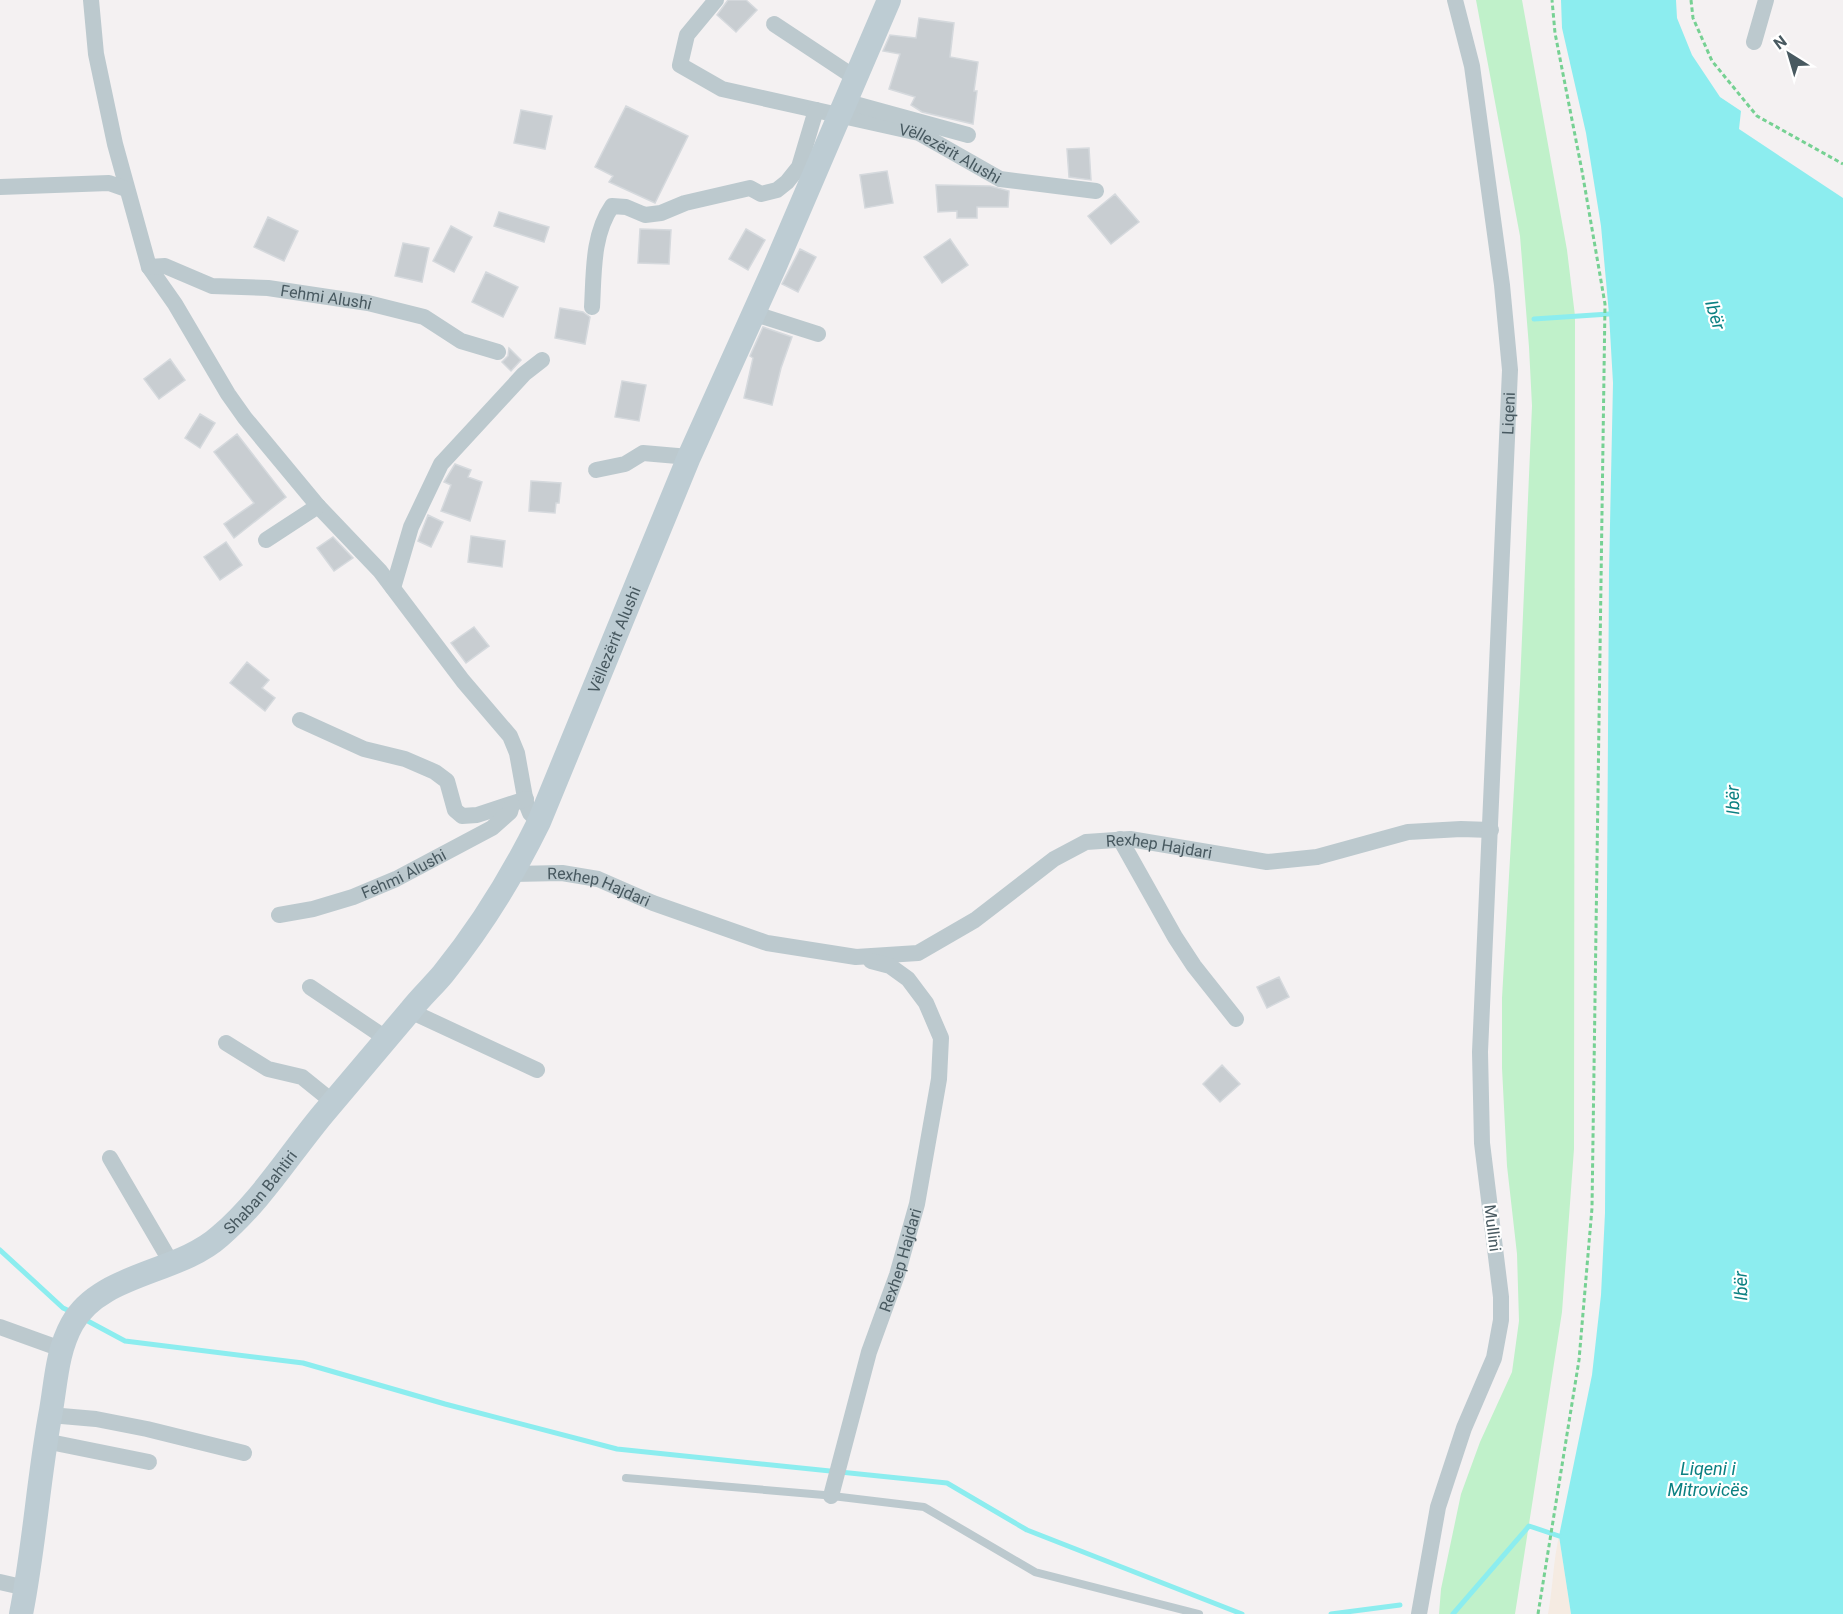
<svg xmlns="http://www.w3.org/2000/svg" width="1843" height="1614" viewBox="0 0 1843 1614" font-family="Roboto,sans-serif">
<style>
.green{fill:#c0f1ca}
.sand{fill:#f5ebe2}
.water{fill:#8cedef}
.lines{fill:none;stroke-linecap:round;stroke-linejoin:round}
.stream{stroke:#8cedef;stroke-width:5}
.building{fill:#c8cdd1;stroke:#d5d9dd;stroke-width:1.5}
.path{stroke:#76d193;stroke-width:3;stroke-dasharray:4.5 3;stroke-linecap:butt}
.lane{stroke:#bcc9ce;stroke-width:8}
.street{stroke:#bcc9ce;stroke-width:16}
.secondary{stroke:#bdccd3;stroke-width:24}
.labels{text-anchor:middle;stroke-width:4.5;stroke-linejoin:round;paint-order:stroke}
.street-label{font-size:16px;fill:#485960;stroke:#fff}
.water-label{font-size:18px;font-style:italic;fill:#0b8082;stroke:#fff}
</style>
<rect width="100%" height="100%" fill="#f4f1f2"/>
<path class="green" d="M1476,0H1522L1567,250L1575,316L1574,1149L1562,1312L1515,1614H1439L1441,1589L1461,1494L1480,1442L1512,1372L1519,1321L1517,1254L1507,1166L1502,1068V998L1520,684L1532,406L1529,347L1520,236Z"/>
<path class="sand" d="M1559,1536L1571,1614H1548C1553,1588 1553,1562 1559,1536Z"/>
<path class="water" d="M1561,0H1676L1677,18L1692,55L1720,97L1741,111L1739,129L1843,198V1614H1571L1559,1536L1592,1375L1601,1295L1605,1213L1609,572L1613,383L1609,314L1601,226L1586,133L1562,28Z"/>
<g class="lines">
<path class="stream" d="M1534,319L1609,314
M0,1250L63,1308L74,1313
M84,1319L125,1341L303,1363L445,1404L617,1449L947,1483L1027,1530L1242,1614
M1331,1614L1400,1605
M1453,1614L1529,1526L1559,1536"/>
</g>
<path class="building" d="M728,0H746L757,10L736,32L717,15Z
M919,18L954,23L950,57L978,62L974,91H977L973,124L922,112L911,105L915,97L889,89L900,54L883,51L890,35L916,38Z
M626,106L688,136L655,203L609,182L613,176L595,167Z
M521,110L552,116L545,149L514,143Z
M1089,148L1091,180L1069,177L1067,149Z
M887,171L893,203L865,208L860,175Z
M936,185L990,186L1009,191L1008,207H977V218H957V211L938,212Z
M1115,194L1139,222L1111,244L1088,216Z
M499,212L549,227L544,242L494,226Z
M268,217L298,231L284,261L254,247Z
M451,226L472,237L454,272L433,261Z
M640,229L671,230L669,264L638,263Z
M746,229L765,240L748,270L729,259Z
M950,239L968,265L942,283L924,257Z
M403,243L429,248L422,282L395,276Z
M800,249L816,257L798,292L782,284Z
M486,272L518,287L503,317L472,302Z
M560,308L583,312L590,317L585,344L555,338Z
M763,327L792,337L781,368L772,405L744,398L753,358L750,356Z
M509,348L521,360L511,371L502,362L508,356Z
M170,359L185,380L159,399L144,379Z
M622,381L646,385L639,421L615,417Z
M200,414L215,423L200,448L185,438Z
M237,434L286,497L234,538L224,524L254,503L214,452Z
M455,464L471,470L468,477L482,482L470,521L441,511L451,485L444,482Z
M531,481L561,483L559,503H556L555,513L529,511Z
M428,515L443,522L431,547L418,541Z
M471,536L505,541L502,567L468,562Z
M333,537L353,558L334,571L317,548Z
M226,542L242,565L220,580L204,557Z
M474,627L489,646L466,663L451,643Z
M247,662L269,680L262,688L275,698L265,711L230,683Z
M1279,977L1289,997L1267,1008L1257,987Z
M1222,1065L1240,1084L1220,1102L1203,1084Z"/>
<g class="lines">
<path class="path" d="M1691,0L1693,18L1712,61L1757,116L1843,164
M1538,1614L1579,1360L1592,1208L1605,304L1582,171L1555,33L1552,0"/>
<path class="lane" d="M626,1478L824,1495L924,1507L1035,1572L1199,1614"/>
<g class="street">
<path d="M91,0L96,54L115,144L149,267L175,304L228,394L245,418L318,506L380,571L463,681L510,736L517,753L526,803L530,813L539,822"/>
<path id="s1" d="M716,0L687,35L680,65L722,89L919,133L1000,179L1096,191"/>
<path d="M774,24L854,77"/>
<path d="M1754,42L1766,0"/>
<path d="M844,101L968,135"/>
<path d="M0,187L109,183L126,189"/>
<path id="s2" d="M149,267L165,266L212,286L268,288L368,303L424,317L461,341L498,352"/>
<path d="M592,307C594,274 592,235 612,206L626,207L645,215L661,213L685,203L750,188L761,194L777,190L787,182L799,167L816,110"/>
<path d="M752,313L818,334"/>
<path d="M596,470L625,464L643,453L689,457"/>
<path d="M266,540L318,506"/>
<path d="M393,588L411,527L441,464L524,374L542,360"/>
<path d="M300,720L364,749L405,759L435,772L447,781L455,810L462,816L477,815L526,799"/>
<path d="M1120,839L1175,937L1194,966L1236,1019"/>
<path id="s3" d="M513,874L562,873L598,879L653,903L767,943L856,957L918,953L975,920L1054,859L1086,842L1130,839L1267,862L1317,857L1408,832L1461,829L1491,830"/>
<path id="s4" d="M279,915L313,909L353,897L396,879L492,828L510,812L512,805"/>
<path d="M310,987L387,1039"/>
<path d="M410,1011L537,1070"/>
<path d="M226,1043L268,1069L302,1077L333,1102"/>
<path d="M110,1158L172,1264"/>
<path d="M0,1327L61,1349"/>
<path d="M50,1415L96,1419L147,1429L244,1453"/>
<path d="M45,1441L149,1462"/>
<path id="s5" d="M831,1496L869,1352L897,1275L917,1204L939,1079L941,1038L926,1003L908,979L890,966L871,961"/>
<path d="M0,1582L26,1588"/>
<path id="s6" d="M1419,1614L1438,1507L1464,1428L1494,1358L1501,1320V1297L1482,1143L1480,1052L1510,370L1502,285L1472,66L1455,0"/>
</g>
<path class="secondary" id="s7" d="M21,1614C34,1549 38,1482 50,1416C56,1385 56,1353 72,1324C100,1273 178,1274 220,1236C260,1202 289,1155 323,1114C352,1080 381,1045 410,1011C420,998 433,986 443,974C481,927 513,875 539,822L689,457L775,266L889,0"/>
</g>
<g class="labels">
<g class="street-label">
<text dy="6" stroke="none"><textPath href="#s1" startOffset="363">Vëllezërit Alushi</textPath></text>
<text dy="6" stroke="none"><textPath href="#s2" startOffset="182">Fehmi Alushi</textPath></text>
<text dy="6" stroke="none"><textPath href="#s6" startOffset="1215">Liqeni</textPath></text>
<text dy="6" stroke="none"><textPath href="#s7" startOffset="1192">Vëllezërit Alushi</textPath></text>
<text dy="6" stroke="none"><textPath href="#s3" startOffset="694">Rexhep Hajdari</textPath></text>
<text dy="6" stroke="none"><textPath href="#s4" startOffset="132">Fehmi Alushi</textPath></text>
<text dy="6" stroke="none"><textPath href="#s3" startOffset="88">Rexhep Hajdari</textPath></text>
<text dy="6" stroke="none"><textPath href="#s7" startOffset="530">Shaban Bahtiri</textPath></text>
<text transform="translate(1493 1228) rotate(83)" y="6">Mullini</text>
<text dy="6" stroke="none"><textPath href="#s5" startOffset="246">Rexhep Hajdari</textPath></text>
</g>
<g class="water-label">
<text transform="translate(1715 315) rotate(73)" y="6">Ibër</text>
<text transform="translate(1733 800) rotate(-91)" y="6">Ibër</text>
<text transform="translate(1741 1286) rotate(-91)" y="6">Ibër</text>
<text x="1708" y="1475">Liqeni i<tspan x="1708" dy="21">Mitrovicës</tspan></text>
</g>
</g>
<g transform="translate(1789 54) rotate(323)" stroke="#ffffff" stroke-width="4.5" paint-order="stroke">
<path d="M0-4.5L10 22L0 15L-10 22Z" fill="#485960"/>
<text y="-9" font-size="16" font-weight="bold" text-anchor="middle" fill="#485960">N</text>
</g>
</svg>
